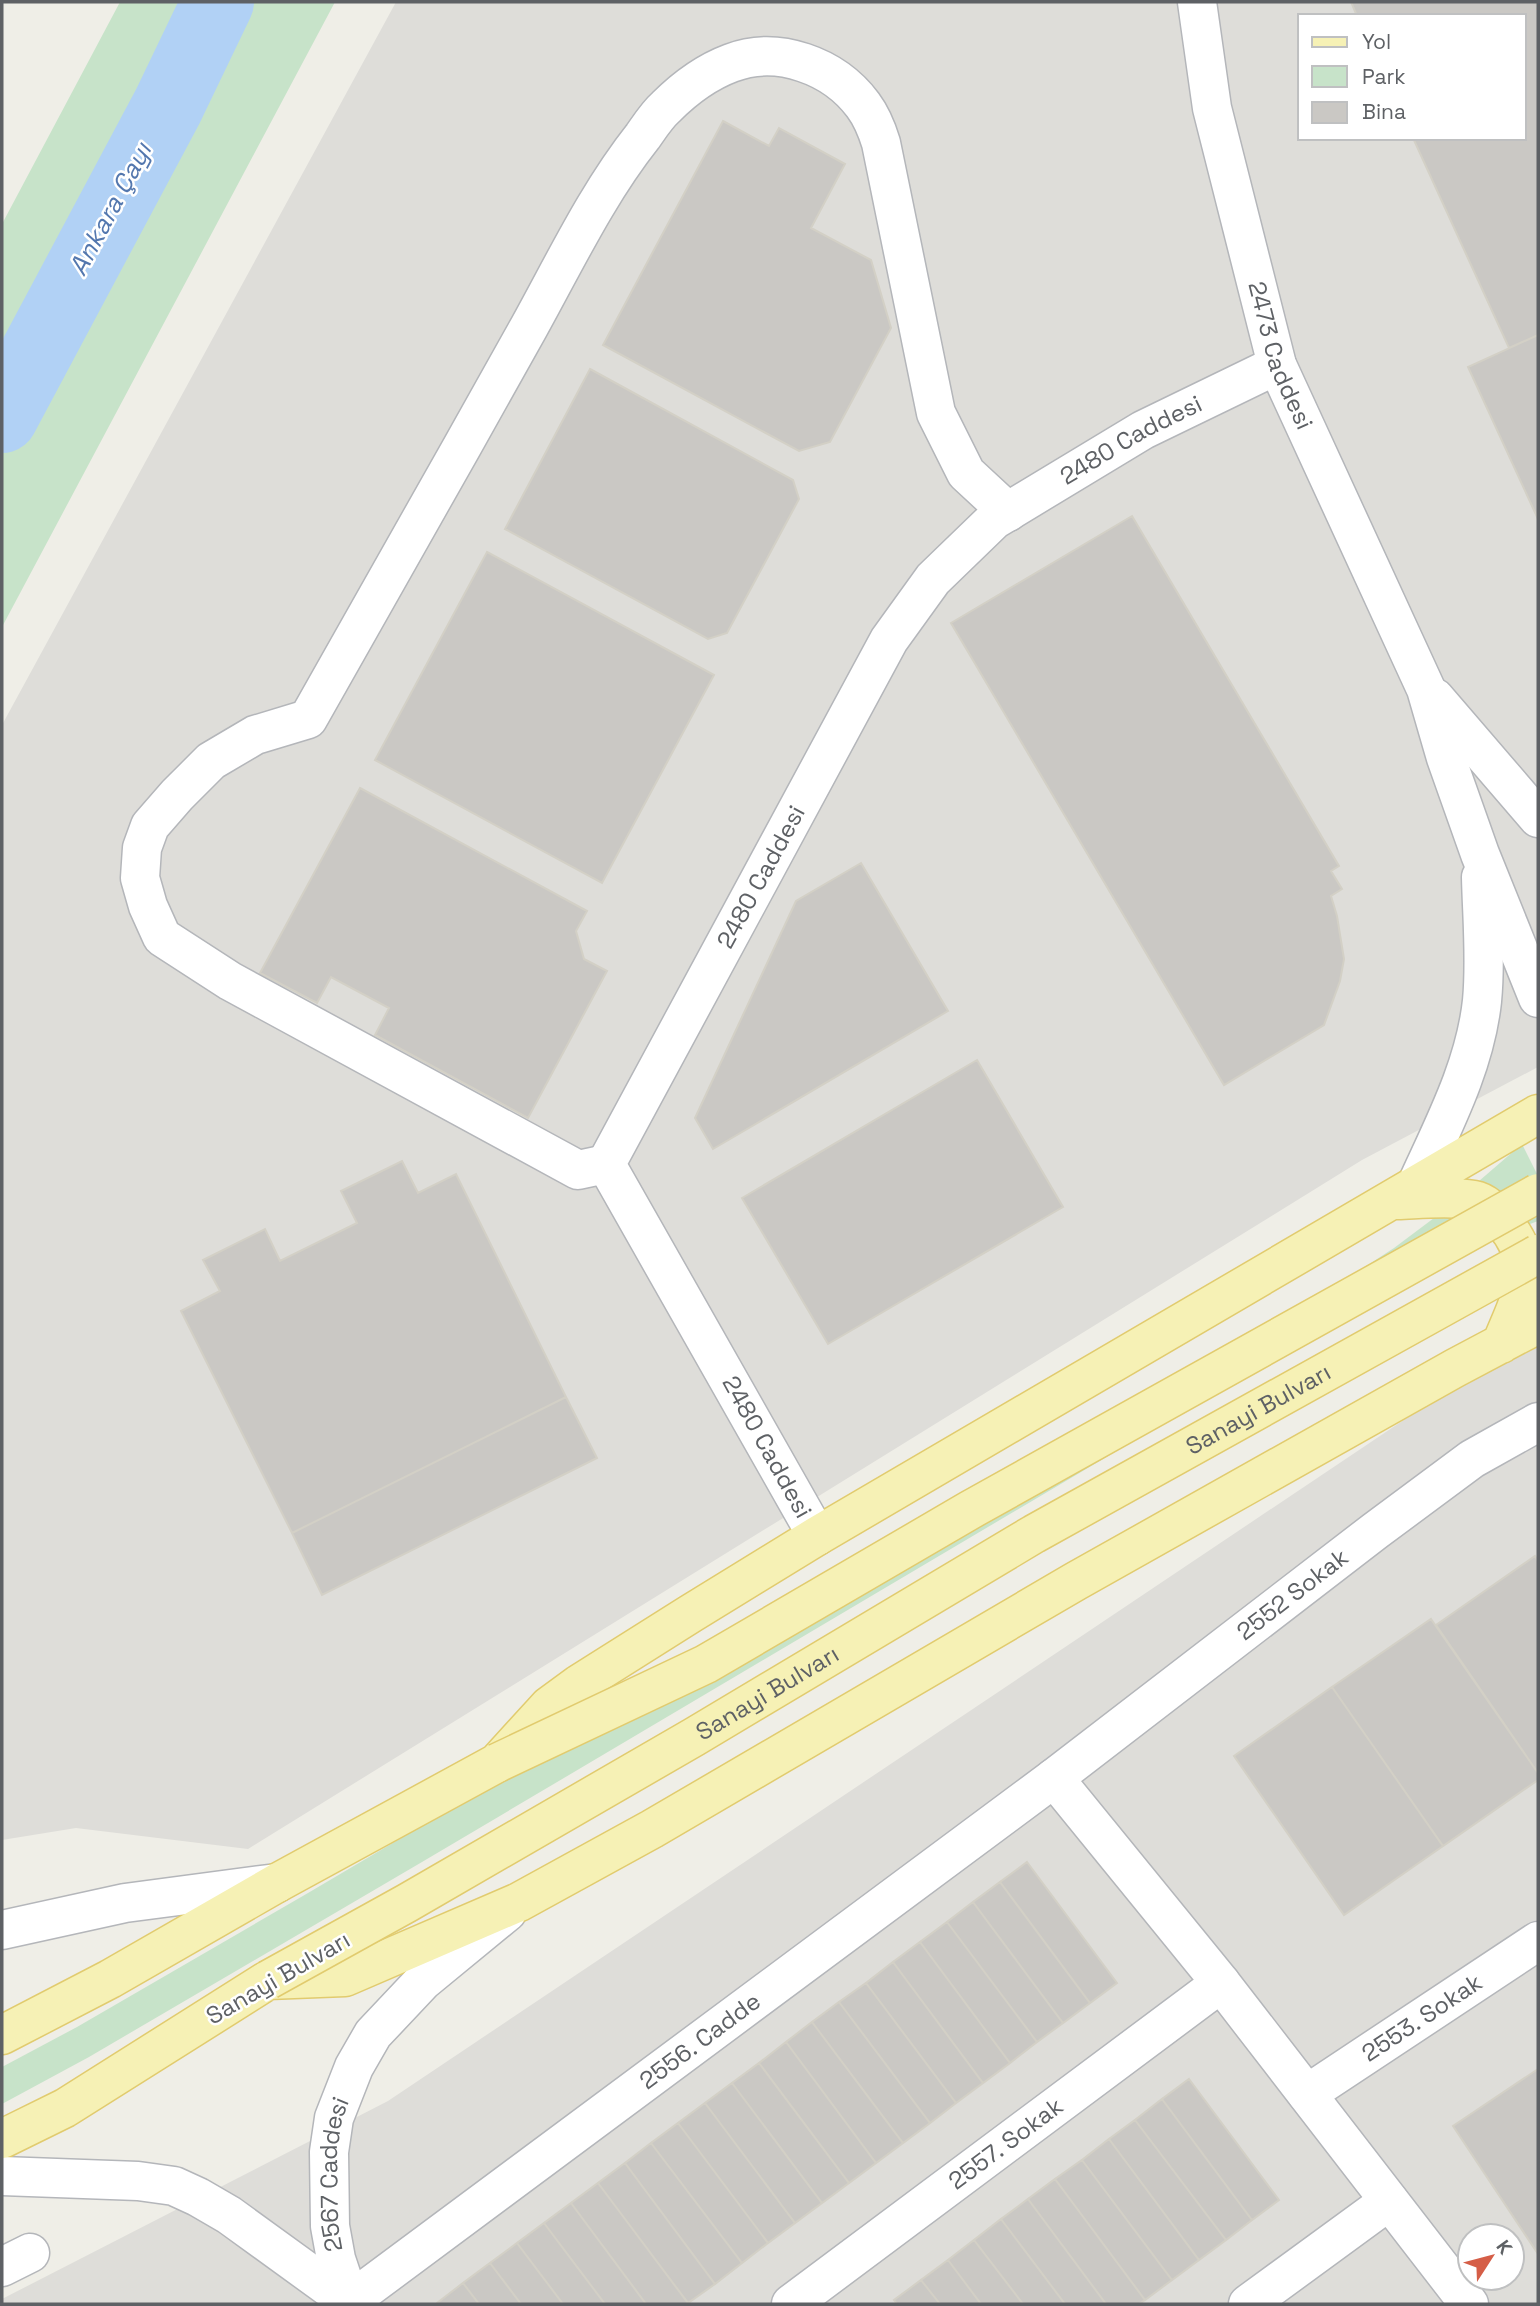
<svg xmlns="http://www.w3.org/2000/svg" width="1540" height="2306" viewBox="0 0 1540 2306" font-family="'Space Grotesk',sans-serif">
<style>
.industrial{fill:#deddd9;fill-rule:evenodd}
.green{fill:#c7e3c9}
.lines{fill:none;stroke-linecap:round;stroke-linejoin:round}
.river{stroke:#b1d1f5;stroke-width:72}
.building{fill:#cac8c4;stroke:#d3d0c6;stroke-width:2}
.minor-casing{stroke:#b4b6ba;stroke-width:41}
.major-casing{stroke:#e1cb6e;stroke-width:41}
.minor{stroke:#fff;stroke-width:38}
.major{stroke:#f6f1b5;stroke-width:38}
.major-bridge-casing{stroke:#e1cb6e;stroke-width:41;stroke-linecap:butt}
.major-bridge{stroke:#f6f1b5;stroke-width:38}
.labels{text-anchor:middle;stroke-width:5;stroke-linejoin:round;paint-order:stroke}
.street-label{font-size:24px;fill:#5e6165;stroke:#fff}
.water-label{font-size:26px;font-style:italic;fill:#5377ae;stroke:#fff}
</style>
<rect width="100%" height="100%" fill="#efeee7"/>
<path class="industrial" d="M396,2H1538V1067L1362,1160L248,1849L76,1828L2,1840V725ZM1300,16H1524V138H1300Z
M1538,1330V2304H2V2299L388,2101ZM1470,2236H1512V2278H1470Z"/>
<path class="green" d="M120,2H335L2,627V224Z
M1522,1144L1538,1176V1221L1508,1232L1358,1308L422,1862L89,2057L2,2104V2067L77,2027L308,1893L1317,1298L1394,1248L1450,1206Z"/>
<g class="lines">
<path class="river" d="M2,417L168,106L218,2"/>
</g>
<path class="building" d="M1351,2H1538V335L1509,348L1413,138H1524V16H1357Z
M723,121L769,146L779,128L845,164L811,228L871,260L891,328L830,442L799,451L603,345Z
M1538,335V519L1468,367Z
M590,369L793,480L799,499L727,633L708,639L505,529Z
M1132,516L1339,866L1331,871L1342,889L1331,896L1337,916L1344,959L1340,981L1324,1025L1224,1085L951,623Z
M487,552L714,675L602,883L375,760Z
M360,788L587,911L576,931L584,959L607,971L528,1118L375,1035L389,1008L331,977L317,1003L260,973Z
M861,863L948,1011L713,1149L695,1118L796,901Z
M977,1060L1063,1207L828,1344L742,1198Z
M402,1161L418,1193L456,1174L566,1397L292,1533L181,1311L220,1291L203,1260L265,1229L280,1261L357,1223L341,1191Z
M566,1397L597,1458L322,1595L292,1533Z
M1535,1556L1538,1561V1773L1436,1625Z
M1431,1619L1538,1773V1780L1443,1846L1332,1687Z
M1332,1687L1443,1846L1344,1915L1234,1756Z
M1027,1862L1117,1983L1090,2003L1000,1882Z
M1000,1882L1090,2003L1063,2023L973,1902Z
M973,1902L1063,2023L1037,2042L947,1922Z
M947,1922L1037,2042L1010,2063L920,1942Z
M920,1942L1010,2063L983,2083L893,1962Z
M893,1962L983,2083L956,2103L866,1983Z
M866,1983L956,2103L930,2123L839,2002Z
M839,2002L930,2123L903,2143L812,2022Z
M812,2022L903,2143L876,2163L786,2042Z
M786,2042L876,2163L849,2183L759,2063Z
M759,2063L849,2183L822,2203L732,2083Z
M1538,2069V2254L1453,2126Z
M1189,2079L1279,2200L1252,2220L1162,2099Z
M732,2083L822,2203L795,2223L705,2103Z
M1162,2099L1252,2220L1226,2240L1135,2120Z
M705,2103L795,2223L768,2243L678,2123Z
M1135,2120L1226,2240L1199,2260L1109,2139Z
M678,2123L768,2243L742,2263L651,2143Z
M1109,2139L1199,2260L1172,2280L1082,2160Z
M651,2143L742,2263L715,2284L625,2163Z
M1082,2160L1172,2280L1145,2300L1055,2179Z
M625,2163L715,2284L688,2303L598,2183Z
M1055,2179L1145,2300L1139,2304H1106L1028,2199Z
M598,2183L688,2303L687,2304H646L571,2203Z
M1028,2199L1106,2304H1065L1001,2219Z
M571,2203L646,2304H605L544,2223Z
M1001,2219L1065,2304H1023L974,2240Z
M544,2223L605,2304H563L517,2243Z
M974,2240L1023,2304H981L948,2260Z
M517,2243L563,2304H521L490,2263Z
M948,2260L981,2304H940L921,2280Z
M490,2263L521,2304H479L463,2283Z
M921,2280L940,2304H897L894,2300Z
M463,2283L479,2304H437V2303Z"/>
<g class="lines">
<g class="minor-casing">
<g id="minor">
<path id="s1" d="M1197,2L1212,108L1277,365L1426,689L1446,758L1480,854L1538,998"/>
<path d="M1435,698L1538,818"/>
<path d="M606,1164L578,1170L230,981L162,937L148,906L140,878L142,848L150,826L177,795L211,761L255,735L308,719C382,588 456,458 529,327C565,262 597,194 643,136C650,126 657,115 666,107C684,89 707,72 731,63C778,45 834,66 863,105C872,117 877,130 881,143L936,413L966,473L1008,512"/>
<path d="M1415,1188C1442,1128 1475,1067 1482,1001C1486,960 1482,918 1481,877"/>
<path id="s2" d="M817,1536L606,1164L889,640L933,579L994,520L1143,430L1277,365"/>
<path d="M1054,1778L1221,1983L1469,2304"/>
<path d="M2,1930L125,1903L277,1883"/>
<path id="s3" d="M1307,2094L1538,1941"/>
<path d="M2,2176L138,2181L174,2186L198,2197L229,2215L349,2302"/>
<path d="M2,2267L30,2253"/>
<path id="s4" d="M346,2304L1054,1778L1375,1531L1472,1459L1538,1422"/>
<path id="s5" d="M351,2304L336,2259L330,2226L329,2152L334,2118L354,2067L373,2034L423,1981L507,1912"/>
<path id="s6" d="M791,2304L1221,1983"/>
<path d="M1248,2304L1389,2201"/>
</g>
</g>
<g class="major-casing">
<path id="major" d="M1397,1200C1422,1199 1449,1196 1474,1200C1486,1202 1495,1213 1504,1223C1540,1264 1520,1300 1501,1344
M2,2035L110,1979L277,1883L497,1763L549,1706L579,1684L690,1614L817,1536L1538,1114
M2,2139L65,2108L268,1980L345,1977L519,1902L652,1829L1076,1581L1455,1368L1538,1324"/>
</g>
<use href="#minor" class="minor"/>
<use href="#major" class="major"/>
<g class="major-bridge-casing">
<g id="major-bridge">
<path d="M497,1763L706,1664L970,1510L1538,1193"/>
<path id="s7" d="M268,1980L407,1903L694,1737L1034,1534L1538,1254"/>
</g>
</g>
<use href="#major-bridge" class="major-bridge"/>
</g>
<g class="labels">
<g class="street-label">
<text dy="8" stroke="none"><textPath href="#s1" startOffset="364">2473 Caddesi</textPath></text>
<text dy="8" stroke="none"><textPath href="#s2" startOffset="1342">2480 Caddesi</textPath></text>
<text dy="8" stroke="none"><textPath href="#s2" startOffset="754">2480 Caddesi</textPath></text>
<text dy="8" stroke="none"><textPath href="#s7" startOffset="1143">Sanayi Bulvarı</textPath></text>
<text transform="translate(767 1447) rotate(61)" y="8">2480 Caddesi</text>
<text dy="8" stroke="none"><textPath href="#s4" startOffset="1183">2552 Sokak</textPath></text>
<text dy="8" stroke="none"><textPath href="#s7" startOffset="576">Sanayi Bulvarı</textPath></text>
<text transform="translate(278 1978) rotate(-30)" y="8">Sanayi Bulvarı</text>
<text dy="8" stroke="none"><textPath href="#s3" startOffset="138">2553. Sokak</textPath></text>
<text dy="8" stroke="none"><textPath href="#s4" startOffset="441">2556. Cadde</textPath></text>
<text dy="8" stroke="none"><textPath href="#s6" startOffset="268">2557. Sokak</textPath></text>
<text dy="8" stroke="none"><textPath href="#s5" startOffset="133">2567 Caddesi</textPath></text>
</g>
<g class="water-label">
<text transform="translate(110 209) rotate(-62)" y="9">Ankara Çayı</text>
</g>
</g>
<rect width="1540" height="2306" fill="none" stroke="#5e6165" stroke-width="7"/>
<rect x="1298" y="14" width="228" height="126" fill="#ffffff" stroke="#bfc0c1" stroke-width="2"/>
<rect x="1312" y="37" width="35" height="10" fill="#f6f1b5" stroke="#bfc0c1" stroke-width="2"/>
<text x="1362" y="49" font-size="21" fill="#5e6165">Yol</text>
<rect x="1312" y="66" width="35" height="21" fill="#c7e3c9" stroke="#bfc0c1" stroke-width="2"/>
<text x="1362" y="84" font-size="21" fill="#5e6165">Park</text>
<rect x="1312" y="102" width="35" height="21" fill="#cac8c4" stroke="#bfc0c1" stroke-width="2"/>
<text x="1362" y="119" font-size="21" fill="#5e6165">Bina</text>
<g transform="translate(1491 2257) rotate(54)"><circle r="33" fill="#ffffff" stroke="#bfc0c1" stroke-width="2"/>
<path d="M0-5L12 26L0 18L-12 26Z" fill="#d55e47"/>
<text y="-10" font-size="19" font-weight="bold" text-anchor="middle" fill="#5e6165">K</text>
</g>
</svg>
